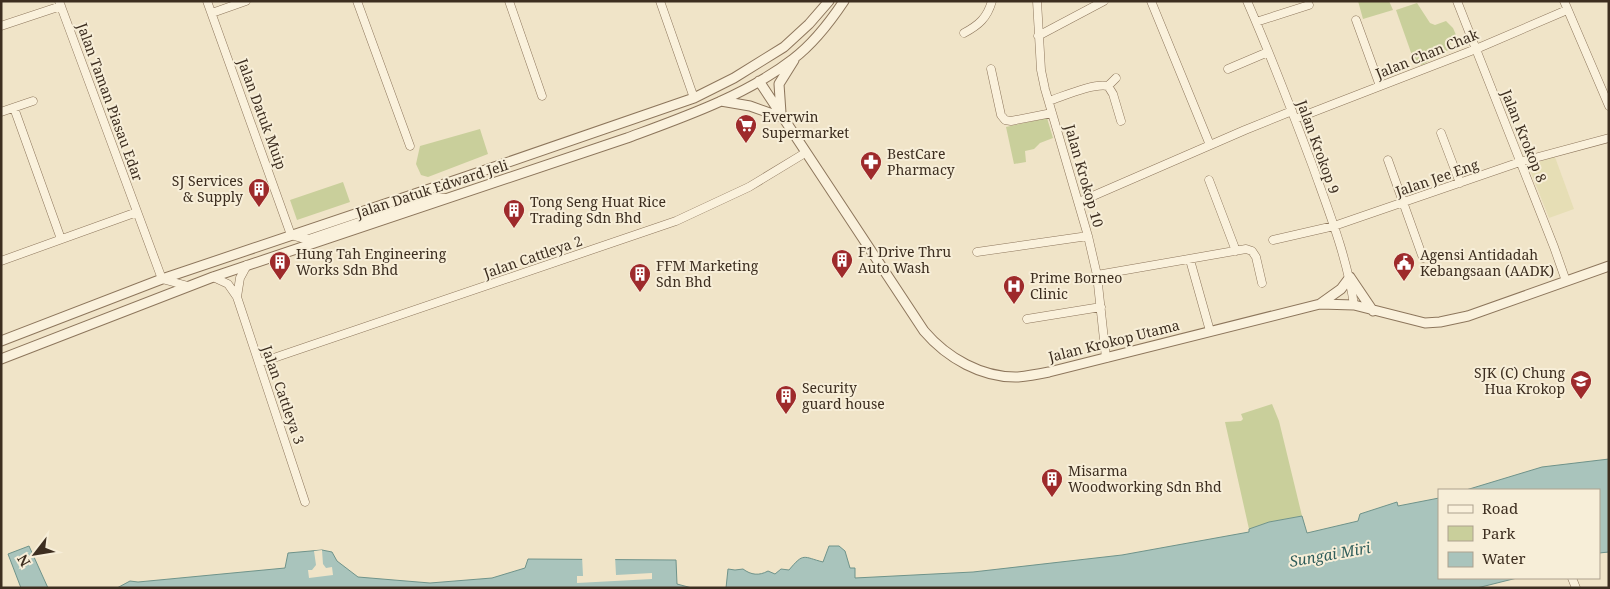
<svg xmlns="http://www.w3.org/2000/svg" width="1610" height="589" viewBox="0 0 1610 589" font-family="'Noto Serif',serif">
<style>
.farmland{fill:#e6deb5}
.green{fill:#c9cf9b}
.water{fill:#a9c4bc;stroke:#6f938a}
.pier{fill:#f0e4c8}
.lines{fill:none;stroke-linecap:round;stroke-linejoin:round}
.minor-casing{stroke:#8d765c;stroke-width:9}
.tertiary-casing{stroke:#8d765c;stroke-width:11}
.minor{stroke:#faf1dc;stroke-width:8}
.tertiary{stroke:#faf1dc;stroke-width:9}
.labels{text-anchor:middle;stroke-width:4;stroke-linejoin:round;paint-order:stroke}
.street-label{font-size:14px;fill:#3d2e20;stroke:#f7eed8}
.poi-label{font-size:14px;fill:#3d2e20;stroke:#f7eed8;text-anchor:start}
.water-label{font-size:15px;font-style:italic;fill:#2f5d5a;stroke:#f7eed8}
</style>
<rect width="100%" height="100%" fill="#f0e4c8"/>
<path class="farmland" d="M1555,157L1574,209L1549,218L1530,170L1531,164Z"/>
<path class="green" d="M1358,1H1389L1393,10L1363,19Z
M1417,3L1430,23L1435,25L1446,21L1453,28L1456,35L1452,40L1450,49L1422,65L1414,61L1396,10Z
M1047,118L1053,138L1040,143L1034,149L1025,151L1026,162L1014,164L1006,127Z
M480,129L488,154L428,177L421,175L416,164L420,146Z
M343,182L350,202L297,220L290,200Z
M1272,404L1279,421L1302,516L1269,522L1249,529L1225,422L1241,421L1243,419L1241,414Z"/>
<path class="water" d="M1609,459V552L1599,553V490H1466L1542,467Z
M1439,498V578H1517L1477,588H726L728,569L735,570L743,569C751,575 759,576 768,571L775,574L781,569L789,570C804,552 803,557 823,562L829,546H839L845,551L850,568H855V578L973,572L1122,555L1249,532V529L1269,522L1302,516L1307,533L1358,521L1360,514L1397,502L1398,506Z
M29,546L48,588H21L8,554Z
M322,550L332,552L337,561L358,577L430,583L492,578L525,568L528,559L676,560L677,584L692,588H117L130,581L138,582L285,568L288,553Z"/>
<path class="pier" d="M322,550L323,564L326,568L332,567L333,575L309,578L308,570H312L316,565L314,551Z
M582,556H615L616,575L652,573V579L577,583V576H583Z"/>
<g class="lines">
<g class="minor-casing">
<path id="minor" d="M59,1L162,279L188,286
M207,1L291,235L301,238L309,239L432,197L446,198
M357,1L410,146
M509,1L542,96
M660,1L694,98
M1037,1L1041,70L1045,89L1088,236L1097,275L1106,358
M1151,1L1210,145
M1247,1C1271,56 1292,111 1313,167C1329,212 1347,257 1354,305
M1457,1L1554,247L1566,281
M1564,1L1609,106
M212,13L246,1
M1356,20L1380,86
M1256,22L1309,5
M1,26L61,6
M964,33C979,25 987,18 992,1
M1038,36L1104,1
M991,69L1001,115L1005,120L1011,121L1052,113
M1228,69L1268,52
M1108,86L1116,78
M1049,101C1064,96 1093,83 1108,86L1113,94L1121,121
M14,108L61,239
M1,112L33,101
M1295,119L1476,49L1567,10
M1441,133L1460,183
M1388,160L1423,258
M1209,180L1236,251
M1079,202L1245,130L1292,111
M1273,240L1334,226L1520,162L1609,138
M977,252L1088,236
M1190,260L1210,331
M1,261L137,212
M1097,275L1246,249L1252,251L1256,257L1262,283
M213,277L228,284L237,297L305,502
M237,297L240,278L247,265
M1027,319L1101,307
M259,363L676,221L749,187L805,153
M1572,578L1576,588"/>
</g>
<g class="tertiary-casing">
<path id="tertiary" d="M759,81L924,331C947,358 982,378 1018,377C1028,376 1039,374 1049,372L1320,304L1354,305L1425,323L1440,322L1468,316L1609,266
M721,101L750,106L781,117
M781,113L779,84L794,60
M1320,304L1341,289L1350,277L1373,311
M1,341L162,279L462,178L694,98L734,78L784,47L809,24L829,1
M1,359L213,277L627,138C684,117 745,96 793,59C813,44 830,22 844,1"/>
</g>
<use href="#minor" class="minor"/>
<use href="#tertiary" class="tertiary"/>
</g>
<defs>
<g id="supermarket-pin" transform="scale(1.125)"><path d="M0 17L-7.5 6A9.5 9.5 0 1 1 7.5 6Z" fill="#9e2a2b" stroke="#f7eed8"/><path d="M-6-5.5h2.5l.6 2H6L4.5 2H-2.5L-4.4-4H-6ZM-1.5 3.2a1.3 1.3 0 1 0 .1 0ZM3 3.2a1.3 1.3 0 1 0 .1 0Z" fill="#fff"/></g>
<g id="pharmacy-pin" transform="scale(1.125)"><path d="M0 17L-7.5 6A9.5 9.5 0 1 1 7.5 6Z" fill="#9e2a2b" stroke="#f7eed8"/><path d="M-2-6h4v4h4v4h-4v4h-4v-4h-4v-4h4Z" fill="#fff"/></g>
<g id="building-pin" transform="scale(1.125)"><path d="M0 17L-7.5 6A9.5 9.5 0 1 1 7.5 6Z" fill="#9e2a2b" stroke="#f7eed8"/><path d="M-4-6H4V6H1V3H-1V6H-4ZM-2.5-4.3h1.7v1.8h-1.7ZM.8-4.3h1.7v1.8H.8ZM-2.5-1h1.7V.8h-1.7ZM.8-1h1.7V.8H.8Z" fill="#fff"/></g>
<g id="civic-pin" transform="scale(1.125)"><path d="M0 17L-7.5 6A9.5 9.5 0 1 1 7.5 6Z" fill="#9e2a2b" stroke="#f7eed8"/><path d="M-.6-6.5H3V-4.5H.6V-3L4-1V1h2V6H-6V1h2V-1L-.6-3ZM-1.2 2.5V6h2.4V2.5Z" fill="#fff"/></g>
<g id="hospital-pin" transform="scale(1.125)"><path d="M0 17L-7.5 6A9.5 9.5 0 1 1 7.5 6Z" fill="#9e2a2b" stroke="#f7eed8"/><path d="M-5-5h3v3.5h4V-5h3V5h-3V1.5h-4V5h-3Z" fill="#fff"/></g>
<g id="school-pin" transform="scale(1.125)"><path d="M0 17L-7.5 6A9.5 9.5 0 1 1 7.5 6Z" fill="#9e2a2b" stroke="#f7eed8"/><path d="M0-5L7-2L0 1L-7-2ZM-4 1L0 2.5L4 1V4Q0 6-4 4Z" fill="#fff"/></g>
</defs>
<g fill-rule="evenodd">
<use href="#supermarket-pin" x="746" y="125"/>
<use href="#pharmacy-pin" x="871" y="162"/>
<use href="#building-pin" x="259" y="189"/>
<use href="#building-pin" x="514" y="210"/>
<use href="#building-pin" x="842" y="260"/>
<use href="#building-pin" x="280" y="262"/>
<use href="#civic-pin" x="1404" y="263"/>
<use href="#building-pin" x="640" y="274"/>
<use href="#hospital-pin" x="1014" y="286"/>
<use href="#school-pin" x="1581" y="381"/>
<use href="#building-pin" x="786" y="396"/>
<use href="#building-pin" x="1052" y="479"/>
</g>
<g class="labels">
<g class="street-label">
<text transform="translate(1427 54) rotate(-22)" y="5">Jalan Chan Chak</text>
<text transform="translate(110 102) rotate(70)" y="5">Jalan Taman Piasau Edar</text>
<text transform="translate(262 114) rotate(70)" y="5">Jalan Datuk Muip</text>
<text transform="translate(1524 136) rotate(68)" y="5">Jalan Krokop 8</text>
<text transform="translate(1318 147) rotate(70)" y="5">Jalan Krokop 9</text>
<text transform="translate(1084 176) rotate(74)" y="5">Jalan Krokop 10</text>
<text transform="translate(1437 178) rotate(-19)" y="5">Jalan Jee Eng</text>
<text transform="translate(432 189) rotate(-18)" y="5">Jalan Datuk Edward Jeli</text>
<text transform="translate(533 257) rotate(-19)" y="5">Jalan Cattleya 2</text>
<text transform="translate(1114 341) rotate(-14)" y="5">Jalan Krokop Utama</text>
<text transform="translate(283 395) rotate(71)" y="5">Jalan Cattleya 3</text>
</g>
<g class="poi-label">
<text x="762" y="122">Everwin<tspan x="762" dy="16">Supermarket</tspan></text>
<text x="887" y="159">BestCare<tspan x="887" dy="16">Pharmacy</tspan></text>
<text x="243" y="186" text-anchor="end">SJ Services<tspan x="243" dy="16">&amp; Supply</tspan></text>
<text x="530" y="207">Tong Seng Huat Rice<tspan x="530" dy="16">Trading Sdn Bhd</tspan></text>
<text x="858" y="257">F1 Drive Thru<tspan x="858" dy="16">Auto Wash</tspan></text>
<text x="296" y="259">Hung Tah Engineering<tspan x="296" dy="16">Works Sdn Bhd</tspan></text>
<text x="1420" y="260">Agensi Antidadah<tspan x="1420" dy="16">Kebangsaan (AADK)</tspan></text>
<text x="656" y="271">FFM Marketing<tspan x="656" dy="16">Sdn Bhd</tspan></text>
<text x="1030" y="283">Prime Borneo<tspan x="1030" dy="16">Clinic</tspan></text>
<text x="1565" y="378" text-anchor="end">SJK (C) Chung<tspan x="1565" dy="16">Hua Krokop</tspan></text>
<text x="802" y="393">Security<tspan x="802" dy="16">guard house</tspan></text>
<text x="1068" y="476">Misarma<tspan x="1068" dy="16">Woodworking Sdn Bhd</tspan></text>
</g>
<g class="water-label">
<text transform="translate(1330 555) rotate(-10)" y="5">Sungai Miri</text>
</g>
</g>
<rect width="1610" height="589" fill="none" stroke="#3d2e20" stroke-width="5"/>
<rect x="1438" y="489" width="162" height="90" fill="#f7eed8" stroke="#ada18e"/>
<rect x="1448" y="505" width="25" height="8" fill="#faf1dc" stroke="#ada18e"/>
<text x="1482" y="514" font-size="15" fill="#3d2e20">Road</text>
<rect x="1448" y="526" width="25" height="15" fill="#c9cf9b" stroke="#ada18e"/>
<text x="1482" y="539" font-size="15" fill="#3d2e20">Park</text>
<rect x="1448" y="552" width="25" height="15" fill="#a9c4bc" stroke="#ada18e"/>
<text x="1482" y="564" font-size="15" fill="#3d2e20">Water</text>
<g transform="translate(35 554) rotate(239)" stroke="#f7eed8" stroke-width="4" paint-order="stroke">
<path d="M0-4L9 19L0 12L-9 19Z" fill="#3d2e20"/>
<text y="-8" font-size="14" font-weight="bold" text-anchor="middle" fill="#3d2e20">N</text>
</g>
</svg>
